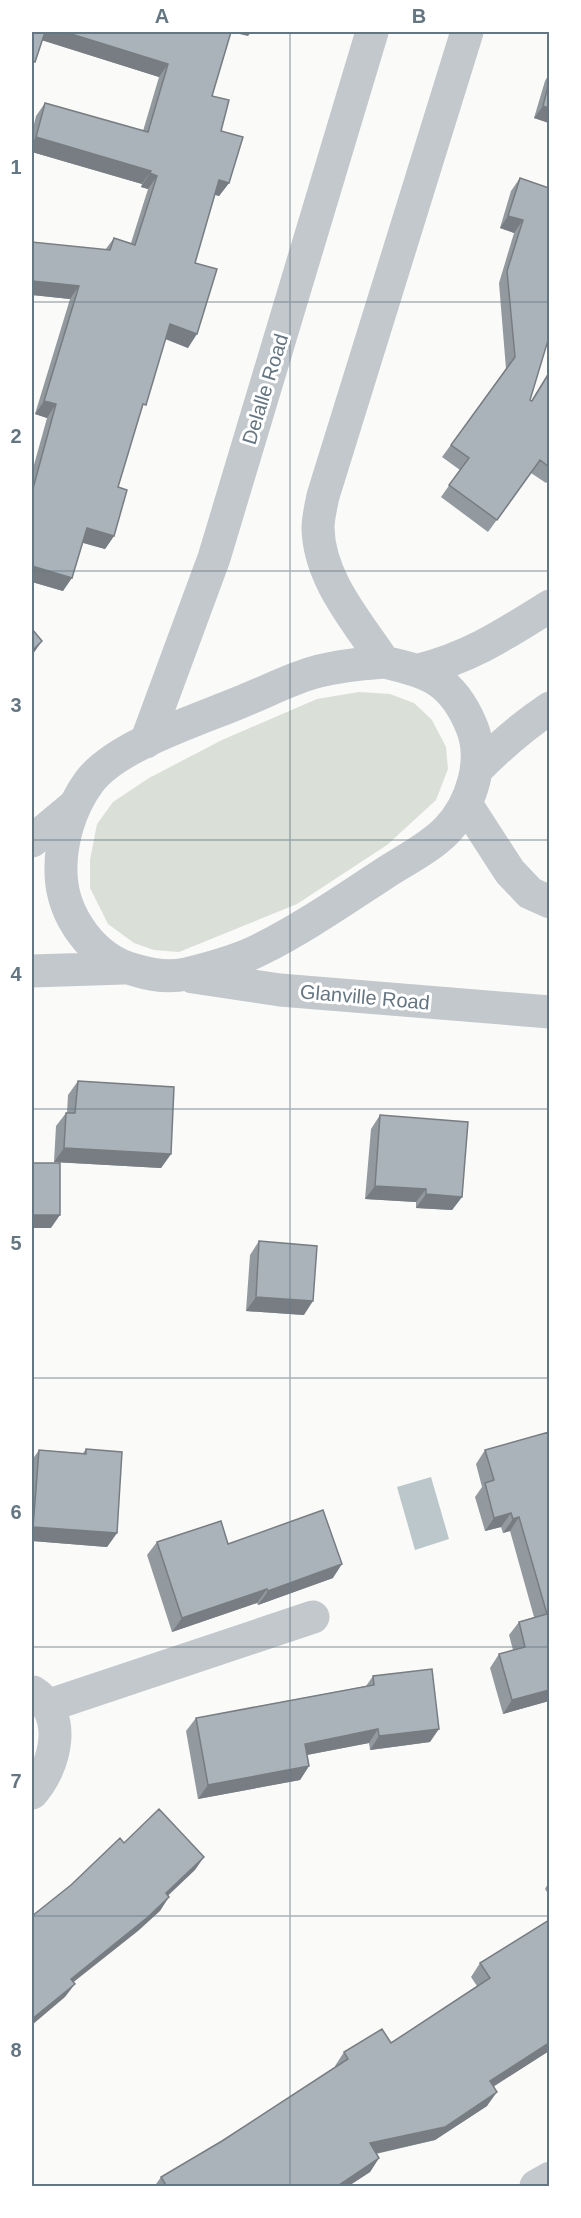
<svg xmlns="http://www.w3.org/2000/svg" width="581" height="2218" viewBox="0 0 581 2218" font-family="Arial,sans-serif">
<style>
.green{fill:#dadfd7}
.water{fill:#bbc7cb}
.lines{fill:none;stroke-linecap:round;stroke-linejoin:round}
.minor{stroke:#c3c8cc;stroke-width:33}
.wall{fill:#929a9f}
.shaded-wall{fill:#777d82}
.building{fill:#aab3b9;stroke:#777d82;stroke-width:1.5}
.grid{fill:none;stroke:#657683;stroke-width:1.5;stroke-opacity:0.55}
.labels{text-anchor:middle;stroke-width:6;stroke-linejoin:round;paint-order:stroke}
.street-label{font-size:20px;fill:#657683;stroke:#fff}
.neatline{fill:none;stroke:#657683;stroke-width:2}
.grid-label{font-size:20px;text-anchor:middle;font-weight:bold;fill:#657683}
</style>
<rect width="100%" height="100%" fill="#fafaf8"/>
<path class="green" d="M359,692L390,694L414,703L432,720L446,747L448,769L436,800L387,845L297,904L179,952L154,950L134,943L108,924L90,888V860L97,824L113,802L149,778L222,740L317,699Z"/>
<path class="water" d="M431,1477L449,1539L415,1550L397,1487Z"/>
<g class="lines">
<path class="minor" d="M384,662C429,672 452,680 471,725C486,759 472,804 447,830C430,848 403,861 382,875C342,901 303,928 261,949C238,961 211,968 186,974C169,978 151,975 135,970C94,960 62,916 61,873C60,842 70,808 89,782C116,745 201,719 243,701C266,692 288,680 312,673C336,666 360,664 384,662Z
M384,662C357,621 319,579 318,528C318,518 321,506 323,496L467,32
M419,670C471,657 505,634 550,606
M146,742L214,558L372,32
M477,769C500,746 523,726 550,708
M466,804L510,872L530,893L550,902
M32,841L74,806
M32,971L124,968
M193,977L280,990L550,1012
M47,1706L313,1617
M32,1793C55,1767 69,1715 33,1692
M536,2186L550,2178"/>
</g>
<path class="wall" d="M32,32H231L212,96L221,131L229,183L219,196L215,195L195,263L188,348L165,339L140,413L118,487L114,536L105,549L83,543L63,591L32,582V472L47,418L35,414L70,299L32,295L105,250L114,238L131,243L148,189L141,187L142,184L32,152V132L36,116L45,103L143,131L159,77L42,40Z
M549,74V123L534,118L545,81Z
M520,178L549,188L530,400L531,401L549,372V480L546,483L531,473L488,532L441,497L460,470L442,457L506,369L499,283L514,233L500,228L511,191Z
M78,1081L171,1154L161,1168L54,1162L56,1126L66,1113H67L68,1095Z
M380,1115L462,1197L452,1210L416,1208V1202L365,1199L371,1129Z
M259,1241L304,1315L246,1311L250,1255Z
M549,1432V1701L503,1714L490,1668L499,1654L513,1650L509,1635L519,1622L534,1617L510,1531L503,1533L501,1527L485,1531L475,1497L482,1487L476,1464L485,1450Z
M86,1449L117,1533L107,1547L32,1541V1460L39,1450L83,1453Z
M157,1542L228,1544L333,1578L258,1605L257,1603L172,1632L147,1555Z
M373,1676L430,1742L370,1750L369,1743L307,1755L309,1766L300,1780L198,1799L186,1731L196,1718L366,1686Z
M549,1882V1895L545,1889Z
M549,1920V2051L493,2087L487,2106L435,2140L376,2154L379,2158L370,2172L347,2187H154L161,2177L222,2141L335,2067V2066L344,2052L391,2043L477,1986L471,1977L480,1963Z"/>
<path class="shaded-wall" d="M43,32H65L168,64L159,77L38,39Z
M231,32H251L248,36Z
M543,106L549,108V123L534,118Z
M36,137L151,171L142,184L32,152V143Z
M150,173L157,176L148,189L141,187Z
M219,180L229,183L219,196L210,193Z
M508,216L523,220L514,233L500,228Z
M32,281L79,286L70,299L32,295Z
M170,324L197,334L188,348L161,337Z
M44,401L56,404L47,418L35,414Z
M87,528L114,536L105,549L77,541Z
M32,566L72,578L63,591L32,582Z
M42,641L33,654L32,656V651Z
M64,1148L171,1154L161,1168L54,1162Z
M375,1186L426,1189L416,1202L365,1199Z
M426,1194L462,1197L452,1210L416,1208Z
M32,1215H60L51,1228H32Z
M256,1297L313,1301L304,1315L246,1311Z
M511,1513L501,1527L485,1531L494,1518Z
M519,1517L510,1531L503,1533L513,1519Z
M33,1527L117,1533L107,1547L32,1541V1529Z
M342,1564L333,1578L258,1605L268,1591Z
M267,1589L257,1603L172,1632L182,1618Z
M549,1690V1701L503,1714L512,1700Z
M378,1729L369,1743L296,1757L305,1744Z
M439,1729L430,1742L370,1750L379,1736Z
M309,1766L300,1780L198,1799L208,1785Z
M204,1857L195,1870L156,1907L166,1893Z
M169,1897L160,1911L138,1931L61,1992L71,1979Z
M75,1984L65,1997L32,2025V2019Z
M549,2043V2051L480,2095L490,2081Z
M497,2092L487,2106L435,2140L360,2157L370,2143Z
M379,2158L370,2172L347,2187H336Z"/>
<path class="building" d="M32,32H45L35,62L32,61Z
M65,32H231L212,96L229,100L221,131L243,137L229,183L219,180L195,263L217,269L197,334L170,324L146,405L143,404L118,487L127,490L114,536L87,528L72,578L32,566V492L56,404L44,401L79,286L32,281V242L110,250L114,238L135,245L157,176L150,173L151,171L36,137L45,103L148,132L168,64Z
M549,82V108L543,106Z
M520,178L549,188V337L530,400L532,401L549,373V467L540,460L497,520L449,485L469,458L451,445L515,357L507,271L523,220L508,216Z
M32,629L42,641L32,651Z
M78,1081L174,1087L171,1154L64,1148L66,1113H75Z
M380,1115L468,1122L462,1197L426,1194V1189L375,1186Z
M32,1163H60V1215H32Z
M259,1241L317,1246L313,1301L256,1297Z
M549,1432V1690L512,1700L499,1654L525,1647L519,1622L547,1614L519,1517L513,1519L511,1513L494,1518L485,1483L494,1480L485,1450Z
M86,1449L122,1452L117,1533L33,1527L39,1450L86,1454Z
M323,1510L342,1564L268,1591L267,1589L182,1618L157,1542L221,1521L228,1544Z
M432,1669L439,1729L379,1736L378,1729L305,1744L309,1766L208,1785L196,1718L374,1685L373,1676Z
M159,1809L204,1857L166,1893L169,1897L148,1917L71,1979L75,1984L32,2019V1916L71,1885L120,1838L124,1843Z
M549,1920V2043L490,2081L497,2092L445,2127L370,2143L379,2158L336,2187H167L161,2177L222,2141L348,2059L344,2052L382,2029L391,2043L490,1978L480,1963Z"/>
<path class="grid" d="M290,32V2186M32,302H550M32,571H550M32,840H550M32,1109H550M32,1378H550M32,1647H550M32,1916H550"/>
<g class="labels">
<g class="street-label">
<text transform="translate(265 389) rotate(-73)" y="7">Delalle Road</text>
<text transform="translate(365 997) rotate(5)" y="7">Glanville Road</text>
</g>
</g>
<rect width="581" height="2218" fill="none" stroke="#ffffff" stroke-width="66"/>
<rect x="33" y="33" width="515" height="2152" class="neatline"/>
<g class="grid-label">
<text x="162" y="23">A</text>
<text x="419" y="23">B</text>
<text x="16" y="174">1</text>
<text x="16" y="443">2</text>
<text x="16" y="712">3</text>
<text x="16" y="981">4</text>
<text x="16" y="1250">5</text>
<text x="16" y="1519">6</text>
<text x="16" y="1788">7</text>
<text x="16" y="2057">8</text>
</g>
</svg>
